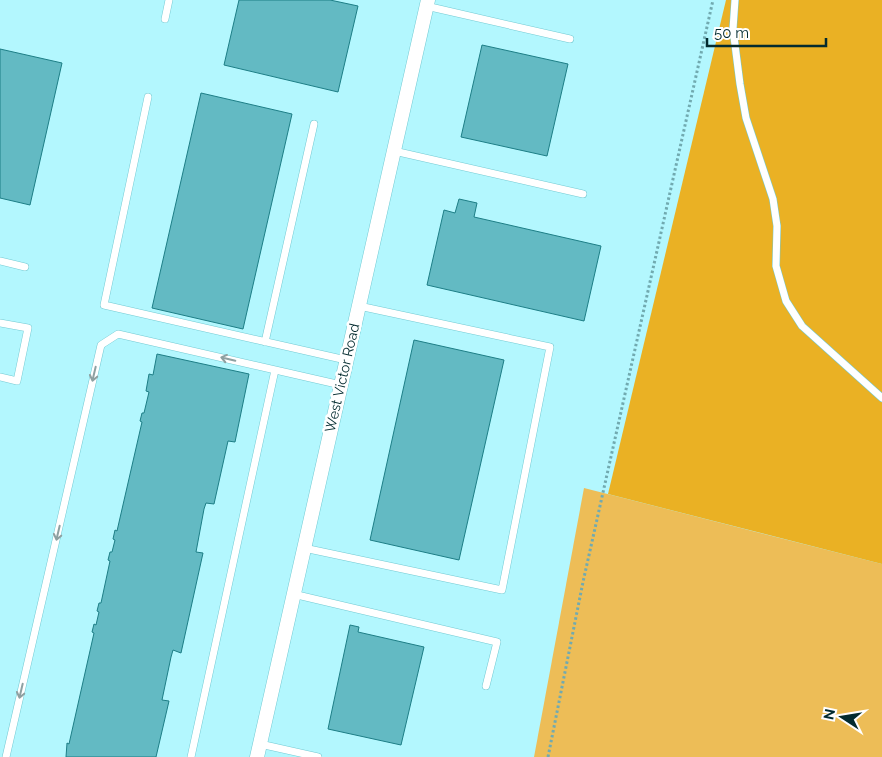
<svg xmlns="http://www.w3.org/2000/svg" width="882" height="757" viewBox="0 0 882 757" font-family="Raleway,sans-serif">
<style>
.green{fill:#edbd57}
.forest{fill:#eab124}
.building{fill:#63bac3;stroke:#1d7e86}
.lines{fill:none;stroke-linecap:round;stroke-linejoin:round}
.lane-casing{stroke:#73cad3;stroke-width:8}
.street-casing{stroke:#73cad3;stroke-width:15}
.path{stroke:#71aab0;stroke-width:3;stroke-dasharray:2.5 2.5;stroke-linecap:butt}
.lane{stroke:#fff;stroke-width:7}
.street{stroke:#fff;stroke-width:14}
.oneway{stroke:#8ea0a1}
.labels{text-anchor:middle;stroke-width:5;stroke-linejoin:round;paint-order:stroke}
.street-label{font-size:14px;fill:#032b2f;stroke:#fff}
</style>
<rect width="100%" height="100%" fill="#b3f7fe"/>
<path class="green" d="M584,488L882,564V757H534Z"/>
<path class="forest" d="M726,0H882V564L608,494Z"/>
<path class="building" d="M239,0H330L358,6L338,92L224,65Z
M482,45L568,64L547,156L461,137Z
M0,49L62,63L30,205L0,198Z
M201,93L292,114L243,329L152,308Z
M459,199L477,203L474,217L601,246L584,321L427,285L444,210L455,213Z
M414,340L504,360L459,560L370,540Z
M157,354L249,374L235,442L228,441L214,504L206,503L204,509L196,552L203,553L181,653L173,650L171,657L162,700L169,701L156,757H66L67,743L69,744L94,633L92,632L94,624L96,625L99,612L97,611L99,603H101L110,561L108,560L110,552H112L115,540L113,539L115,530L117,531L142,422L140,421L142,413H144L149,392L146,391L149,374L153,375Z
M350,625L359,627L358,632L424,647L401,745L328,729Z"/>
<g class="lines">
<g class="lane-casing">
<path id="lane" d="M735,0L733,29L740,84L746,118L773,199L777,226L776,266L786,301L802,326L882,398
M426,6L570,39
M165,19L169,0
M148,97L104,305L346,360
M394,151L583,194
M0,261L25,267
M0,323L28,328L17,381L0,377
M265,342L314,124
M304,548L502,590L550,347L359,306
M293,594L497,642L486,686
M260,744L318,757
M6,757L101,345L118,334L341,385
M191,757L275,370"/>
</g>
<g class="street-casing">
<path id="street" d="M257,757L428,0"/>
</g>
<path class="path" d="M548,757L583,582L713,0"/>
<use href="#lane" class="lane"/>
<use href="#street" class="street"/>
</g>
<defs><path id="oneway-shaft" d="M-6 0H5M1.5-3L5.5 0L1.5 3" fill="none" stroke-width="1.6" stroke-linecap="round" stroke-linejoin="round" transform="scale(1.25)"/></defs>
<g class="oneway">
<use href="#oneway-shaft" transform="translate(228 359) rotate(-167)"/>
<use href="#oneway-shaft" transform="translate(94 374) rotate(103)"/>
<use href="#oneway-shaft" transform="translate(58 533) rotate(103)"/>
<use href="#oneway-shaft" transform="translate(21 691) rotate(103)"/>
</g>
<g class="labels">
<g class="street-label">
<text transform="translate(342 378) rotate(-77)" y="5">West Victor Road</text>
</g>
</g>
<g transform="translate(842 717) rotate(282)" stroke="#ffffff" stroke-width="4" paint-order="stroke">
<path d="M0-4L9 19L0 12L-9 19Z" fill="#032b2f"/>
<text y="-8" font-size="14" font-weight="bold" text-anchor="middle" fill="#032b2f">N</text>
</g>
<path d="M707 38v8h119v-8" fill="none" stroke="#032b2f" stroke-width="2.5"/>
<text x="714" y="38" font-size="15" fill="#032b2f" stroke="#ffffff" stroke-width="4" paint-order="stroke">50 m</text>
</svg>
